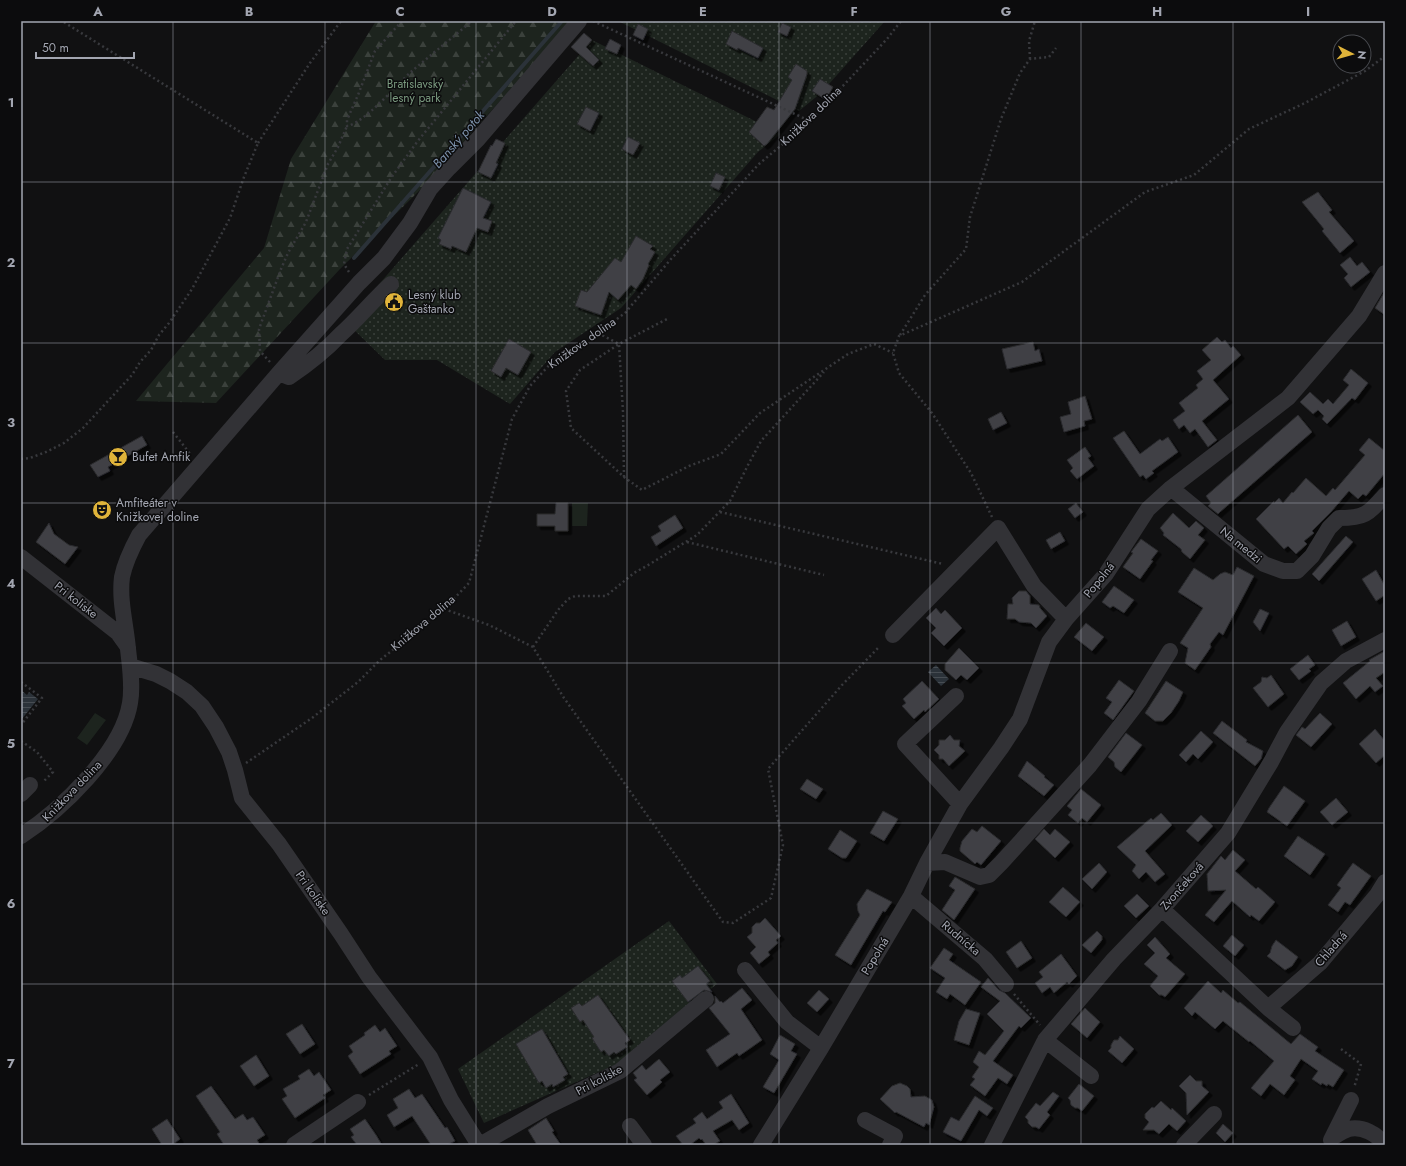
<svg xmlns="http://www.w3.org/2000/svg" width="1406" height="1166" viewBox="0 0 1406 1166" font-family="Jost,sans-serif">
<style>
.grass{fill:url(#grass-dots)}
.forest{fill:url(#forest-firs)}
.park{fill:#1d241e}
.water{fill:url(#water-rules)}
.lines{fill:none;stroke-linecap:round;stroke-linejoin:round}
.stream{stroke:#2b3239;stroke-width:4}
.building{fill:#404145;stroke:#2b2b2e;filter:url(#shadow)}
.path{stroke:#38393d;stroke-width:2.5;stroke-dasharray:2 3;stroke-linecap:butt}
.minor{stroke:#323236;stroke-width:16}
.grid{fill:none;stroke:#a3a6b1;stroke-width:1;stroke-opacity:0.55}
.labels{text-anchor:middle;stroke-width:3;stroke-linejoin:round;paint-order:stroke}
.park-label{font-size:12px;fill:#7b9b80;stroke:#0c0c0d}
.street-label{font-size:12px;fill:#a3a6b1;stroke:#0c0c0d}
.poi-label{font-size:12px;fill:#a3a6b1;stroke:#0c0c0d;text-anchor:start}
.water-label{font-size:13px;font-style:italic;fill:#7c91aa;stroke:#0c0c0d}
.neatline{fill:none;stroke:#a3a6b1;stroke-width:1.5}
.grid-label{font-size:13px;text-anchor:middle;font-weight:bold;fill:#a3a6b1}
</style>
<defs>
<pattern id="grass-dots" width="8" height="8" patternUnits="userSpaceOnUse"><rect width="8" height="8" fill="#1d241e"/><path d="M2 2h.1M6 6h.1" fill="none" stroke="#3b413c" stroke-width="1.8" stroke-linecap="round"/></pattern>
<pattern id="forest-firs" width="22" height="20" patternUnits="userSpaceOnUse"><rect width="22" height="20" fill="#1d241e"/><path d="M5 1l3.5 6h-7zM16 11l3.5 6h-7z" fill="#3b413c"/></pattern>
<pattern id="water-rules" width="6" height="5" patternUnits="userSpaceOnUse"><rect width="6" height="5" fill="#2b3239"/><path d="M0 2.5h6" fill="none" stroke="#474d53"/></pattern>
<filter id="shadow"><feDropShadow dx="3.5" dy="3.5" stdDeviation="0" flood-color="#0009"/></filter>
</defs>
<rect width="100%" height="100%" fill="#111112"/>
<path class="grass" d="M618,21H885L821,93L799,111Z
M592,40L781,134L758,152L621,308L555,352L510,404L437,360H385L346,322Z
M669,921L717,984L617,1064L484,1123L458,1069Z"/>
<path class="forest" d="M376,21H572L420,190L340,269L216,403L136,401L264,248L291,159Z"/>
<path class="park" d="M572,503H588L587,526H572Z
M95,713L106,720L87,745L77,738Z"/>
<path class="water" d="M936,665L949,679L941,686L928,672Z
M21,690L27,695L29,692L38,699L21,720Z"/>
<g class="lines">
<path class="stream" d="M354,258L562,21"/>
</g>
<path class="building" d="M782,23L791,27L787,36L778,32Z
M638,24L648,29L643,40L633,35Z
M732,31L763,48L758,58L738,48L737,50L726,44Z
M584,33L592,40L586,47L599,60L593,66L571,47Z
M610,39L621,45L617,54L605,49Z
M796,64L807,71V74L795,109L767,144L764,146L749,132L767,107L774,110L792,80L788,77Z
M820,79L833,87L826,100L812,91Z
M586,107L599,113L590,131L577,124Z
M628,137L640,143L633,155L622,149Z
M496,139L505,143L496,163L498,164L491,178L478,172L491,145L492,146Z
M716,173L725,177L719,190L710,186Z
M463,188L491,202L483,218L492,221L488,232L477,228L466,252L452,246L451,249L439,244L441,240L438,238Z
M1318,192L1332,210L1329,212L1354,241L1340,253L1322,231L1324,229L1302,202Z
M636,236L653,246L650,249L655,252L648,264L649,265L643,279L636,289L631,285L618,300L609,292L601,315L575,306L581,290L587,292L615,258L621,262Z
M1350,257L1357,266L1362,262L1370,272L1351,287L1344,278L1348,274L1340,265Z
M1385,291V315L1375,308Z
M395,293L402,297L396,308L387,303Z
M1217,337L1222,342L1225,340L1231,348L1233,346L1241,355L1213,380L1229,399L1202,421L1217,440L1208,447L1195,429L1190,433L1184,425L1179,429L1173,420L1185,411L1179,403L1198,388L1196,385L1203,379L1197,371L1211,360L1202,350Z
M509,339L531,352L518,375L506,368L501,377L491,371Z
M1033,342L1035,351L1039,349L1042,361L1007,369L1002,349Z
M1351,369L1368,383L1355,400L1352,398L1327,424L1322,419L1324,416L1318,410L1313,414L1300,402L1310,392L1323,404L1328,399L1333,404L1349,385L1343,380Z
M1085,396L1092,419L1084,421L1085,426L1064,432L1060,417L1071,414L1068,402Z
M1001,412L1007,423L993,430L988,419Z
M1298,415L1312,432L1220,512L1218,514L1208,506L1211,503L1206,496Z
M1124,431L1140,454L1160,439L1162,441L1168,437L1178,452L1152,471L1154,473L1146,479L1143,475L1140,477L1113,438Z
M142,436L147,445L108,467L110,471L98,477L90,465Z
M1369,438L1385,451V473L1366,496L1363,494L1358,499L1349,491L1331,512L1312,531L1314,533L1304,541L1307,544L1296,554L1288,546L1284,549L1256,519L1274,501V503L1279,498L1283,503L1292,492L1293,493L1306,478L1326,496L1333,488L1335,490L1365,455L1359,450Z
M1085,447L1091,456L1088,458L1094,466L1077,479L1070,471L1073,468L1067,460Z
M556,503H568V531H555V526H537V514H555Z
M1076,503L1083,512L1075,518L1068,509Z
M1173,513L1189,528L1196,521L1204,528L1198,535L1205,540L1190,559L1182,552L1181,549L1163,535L1164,533L1160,528Z
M675,515L683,528L656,546L651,537L661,531L658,526Z
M49,523L54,534L69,545L78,547L65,564L36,542Z
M1060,532L1065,541L1051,549L1046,540Z
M1346,536L1353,542L1319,581L1312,574Z
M1141,539L1158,551L1151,560L1153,561L1140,579L1123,567L1133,553L1131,552Z
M1237,567L1254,576L1223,635L1219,632L1210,644L1211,647L1195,670L1185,663L1188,648L1180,643L1203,608L1178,592L1194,568L1213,580L1220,574L1225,572L1233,575Z
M1376,570L1385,586V595L1376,601L1362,579Z
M1114,586L1134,600L1124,613L1113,606L1110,608L1102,602Z
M1019,591H1026L1030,596V604L1039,605L1040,608L1047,616L1036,628L1031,623L1019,622L1015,619H1007L1008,604H1013L1012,598Z
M936,608L941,614L945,610L962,628L944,646L931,633L936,628L926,618Z
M1260,609L1269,613L1260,631L1253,622Z
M1347,621L1356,637L1341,646L1332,630Z
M1086,623L1104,637L1092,651L1074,637Z
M959,648L979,668L967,680L961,675L956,680L945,670V664Z
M1385,651V672L1376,678L1383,686L1375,692L1370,686L1356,699L1343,683L1370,661L1369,660Z
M1308,655L1315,665L1309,669L1311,671L1299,680L1290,669Z
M1271,675L1284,694L1268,707L1253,688L1261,682L1262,677L1267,678Z
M1119,680L1134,691L1113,720L1104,713L1112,702L1106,698Z
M922,681L939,699L925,712L924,710L914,719L902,706L906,703L903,699Z
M1166,681L1183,692L1179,701L1171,713L1163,721H1155L1145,713Z
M1320,713L1332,724L1311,747L1296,735L1302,727L1305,729Z
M1222,721L1247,740L1246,742L1263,751L1261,759L1255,766L1213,733Z
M1375,729L1385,741V755L1376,763L1359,744Z
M1201,731L1213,742L1198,759L1193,754L1186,762L1179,755Z
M1126,733L1142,745L1121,772L1115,767L1114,762L1108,757Z
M950,735L954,740H960L959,746L965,751L949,766L943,759H939V755L934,750L939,745V740H945Z
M1027,761L1045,776L1044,777L1054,785L1044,796L1018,776Z
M807,779L823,789L816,799L800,789Z
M1284,786L1305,801L1287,826L1267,812L1269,808Z
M1081,789L1101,805L1087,822L1082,818L1078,823L1068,815L1072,810L1067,806Z
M1336,798L1348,812L1332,825L1320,812Z
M883,811L898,819L884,841L870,833Z
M1161,813L1172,825L1145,851L1165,874L1155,882L1146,872L1139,879L1132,871L1136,865L1117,847L1151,818L1153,820Z
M1201,815L1213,826L1198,842L1186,831Z
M982,826L1001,841L981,865L977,862L975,864L960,851V848L962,841L972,829L977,832Z
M1044,829L1050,835L1055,829L1070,842L1055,858L1035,839Z
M840,830L857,841L846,858H842L828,849Z
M1298,836L1325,854L1310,875L1284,856Z
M1233,850L1245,860L1235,871L1256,889L1258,887L1275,902L1259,921L1251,915L1250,917L1232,901L1214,922L1205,915L1226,890L1208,891L1207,874L1221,856L1225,860Z
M1099,863L1107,872L1092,889L1082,879Z
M1353,863L1371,876L1350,905L1345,902L1338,912L1328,905L1341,888L1337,885Z
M955,877L975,889L954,920L942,910L955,890L949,886Z
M1063,887L1080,902L1066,917L1049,902Z
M867,889L892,902L885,912L883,911L851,965L835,955L860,915L858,911L857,904Z
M1137,894L1149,906L1136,918L1124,906Z
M765,918L781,936L776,940L778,943L768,952L770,955L759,964L750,953L756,947L747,937L752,933V927L756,923H760Z
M1097,931L1102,936V940L1091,953L1082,945Z
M1232,935L1244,945L1235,956L1223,946Z
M1155,937L1170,954L1166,958L1185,974L1165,997L1162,995H1159L1150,986L1158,976L1144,964L1155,953L1147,945Z
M1276,940L1298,957L1292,966L1285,970L1267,956L1270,953L1272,946Z
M1021,941L1032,958L1017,968L1006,952Z
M944,948L953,954L949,960L981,982L965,1005L950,994L947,999L936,992L945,978L930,968Z
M1061,954L1077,976L1069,984L1067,982L1054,993L1050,987L1042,993L1035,983L1043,977L1039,972Z
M698,966L710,981L706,984L712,992L704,990L688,1002L672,981L680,975L682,978Z
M988,978L999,990L1005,993L1031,1018L1021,1028L1019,1026L993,1061L1013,1075L1007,1084L998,1078L985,1096L970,1085L975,1079L972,1077L979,1067L973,1062L979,1051L985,1055L1004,1031L987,1014L1000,1001L981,987Z
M1208,981L1221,993L1223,990L1238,1003L1240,1002L1291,1044L1300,1034L1318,1047L1315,1051L1344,1070L1333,1087L1328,1084L1327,1086L1322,1083L1321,1085L1312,1079L1318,1071L1301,1059L1290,1076L1295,1080L1284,1095L1270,1084L1261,1096L1251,1088L1274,1061L1250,1041L1249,1042L1223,1021L1215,1029L1195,1012L1192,1016L1184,1008Z
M742,988L752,1000L741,1009L762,1040L739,1056L737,1053L717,1067L706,1050L730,1034L709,1008L715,1003V996L720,1002L721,1001L723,1003Z
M819,990L829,999L817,1012L807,1003Z
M598,995L630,1040L625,1043L627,1047L616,1054L614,1052L609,1056L604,1050L601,1052L592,1038L594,1037L583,1020L580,1022L571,1008L579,1003L582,1006Z
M1085,1008L1100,1022L1087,1038L1071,1024Z
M966,1009L980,1013L969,1045L954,1040L959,1021Z
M302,1024L315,1044L300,1054L286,1034Z
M375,1025L380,1032L385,1028L397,1046L389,1051L391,1054L360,1074L348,1056L353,1052L349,1046L365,1035L364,1033Z
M542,1029L568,1074L563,1077L565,1080L553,1087L552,1084L546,1088L542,1081L539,1083L516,1044Z
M780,1035L795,1044L791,1051L797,1054L774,1093L763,1087L779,1060L770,1054Z
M1120,1036L1134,1049L1122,1063L1108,1051L1111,1048V1045L1114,1040H1118Z
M256,1055L269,1076L254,1086L240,1066Z
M659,1059L670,1072L660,1080L662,1082L647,1095L634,1080L637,1078L633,1073L642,1065L646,1070Z
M309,1069L314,1076L319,1072L331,1090L323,1095L325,1098L295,1118L282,1099L287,1096L283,1089L300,1079L298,1076Z
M1190,1075L1196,1081H1202V1086L1209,1092L1187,1115L1186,1093L1179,1086Z
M900,1083L907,1086L910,1089L911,1097L925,1096L932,1100L934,1107L929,1125L926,1123L924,1127L896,1112L895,1113L880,1099L892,1086Z
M1079,1084L1094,1096L1082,1111L1078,1108H1075L1071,1105L1070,1100L1068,1098Z
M211,1086L235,1119L243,1114L247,1120L253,1117L265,1135L257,1140L260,1145H224L217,1134L220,1132L196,1096Z
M409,1089L415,1098L422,1094L445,1128L447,1127L455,1141L447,1145H431L412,1116L394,1127L387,1115L398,1108L393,1099Z
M1053,1092L1059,1096L1047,1112L1050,1115L1039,1129L1036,1127H1032L1028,1123V1120L1025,1117L1036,1103L1040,1106Z
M731,1094L749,1123L739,1130L732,1120L713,1131L720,1141L713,1145H706L702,1139L701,1140L699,1138L690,1145H683L676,1136L696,1123L693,1119L702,1112L707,1119L723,1108L719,1102Z
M975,1096L993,1108L987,1116L979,1110L961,1141L943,1132L951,1117L959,1121Z
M1161,1101L1171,1110L1172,1108L1186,1121L1177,1131L1169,1124L1159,1134L1154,1130H1143L1149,1122L1145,1118V1114L1152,1107L1154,1108Z
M546,1118L554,1131L552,1132L561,1145H537L528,1130Z
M167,1119L180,1139L172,1145H162L152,1129Z
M365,1119L376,1135L382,1145H357L351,1137L354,1135L350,1129Z
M1223,1124L1233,1133L1225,1142L1216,1133Z"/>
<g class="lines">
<path class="path" d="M402,21L375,51L358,95L347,120V126C366,122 396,85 412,71C432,54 452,38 472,21
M593,21L810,121
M1030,59L1029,41L1035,21
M258,143L310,63L341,21
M349,272L344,264L347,249L391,178L417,142L516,21
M598,333L619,344L580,370L566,391L571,428L624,477L642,490L689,466L721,454L760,413L848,354L874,344L893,353
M900,335L925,295L966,249L970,217L1001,119L1020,73L1030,59L1049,57L1056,48
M270,362L260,351L259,329L281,269L288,253L306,222L328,164L338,147L347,126
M173,432L191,455
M21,459L30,458L46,452L64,443L83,428L132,375L140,362L151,350L159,335L169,323L192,289L230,218L244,177L258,143L62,21
M624,477L623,412L619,344L667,319
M720,512L943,564
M992,517L971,473L932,413L899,373L893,353L899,336L1022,282L1145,192L1194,175L1249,129L1305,103L1365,71L1385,56
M687,542L824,575
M444,609L489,625L533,647L564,698L710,904L723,922L733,923L771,898L783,845L768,769L842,685L879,647
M533,647L558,610L568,599L575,596H606L634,573L650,564L697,535L730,501L748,465L761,441L824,372
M21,682L42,698L21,725
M21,741L37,752L53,772L44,781
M246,763L312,718L358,682L380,660L444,609L469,583L512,419L530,386L554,360L598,333L625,313L671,259L759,164L810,121L887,39L901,21
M1014,994L1040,1025
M1341,1049L1361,1064L1354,1088
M369,1095L419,1064"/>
<path class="minor" d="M279,373L289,377C307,365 326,350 341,334C359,318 373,300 391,284
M1171,488L1264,564L1283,571H1297L1312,556L1329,528L1339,518C1365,518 1368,514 1385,495
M21,557L118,633L128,647
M893,635L998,528L1034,586L1066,619
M130,666L156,674L170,681L187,692L202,706L216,727L229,752L235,770L242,798L279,844L341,934L369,977L430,1057L451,1100L479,1145
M956,696L905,744L960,804
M21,794L30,785
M21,836C61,810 122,752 130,703C133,686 130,667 128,649C126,625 119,601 122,577C125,562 132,548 139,535L279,373L359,283L384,258L410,223L430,189L449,168L478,139L579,21
M927,863L945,862L980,877L989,875L1001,863L1090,765L1139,701L1170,651
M911,896L985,959L1006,984
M1162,909L1268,1008L1293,1028
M745,970L787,1022L821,1048
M1268,1008L1320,963L1377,895L1385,882
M1045,1040L1091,1076
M865,1120L895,1136L890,1145
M630,1126L644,1145
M1332,1138C1337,1135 1343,1131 1349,1129C1362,1126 1378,1134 1384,1145
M1331,1140L1351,1100
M294,1145L358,1102
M480,1145L548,1106L620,1071L706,999
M761,1145L821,1048L911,896L927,863L960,804L1001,748L1020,719L1049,642L1066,619L1106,574L1148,509L1171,488L1288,398L1359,316L1385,273
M992,1145L1045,1040L1114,959L1162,909L1228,833L1271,762L1287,732L1321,683L1346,661L1385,640
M1184,1145L1214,1114"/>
</g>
<path class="grid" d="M173,21V1145M325,21V1145M476,21V1145M627,21V1145M779,21V1145M930,21V1145M1081,21V1145M1233,21V1145M21,182H1385M21,343H1385M21,503H1385M21,663H1385M21,823H1385M21,984H1385"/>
<defs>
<g id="civic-disc" transform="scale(1)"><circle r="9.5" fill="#e0b43a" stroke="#0c0c0d"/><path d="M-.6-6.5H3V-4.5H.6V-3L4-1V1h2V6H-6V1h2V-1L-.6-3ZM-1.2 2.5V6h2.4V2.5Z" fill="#111"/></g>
<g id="bar-disc" transform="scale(1)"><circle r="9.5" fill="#e0b43a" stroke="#0c0c0d"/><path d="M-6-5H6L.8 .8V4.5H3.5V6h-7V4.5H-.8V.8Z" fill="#111"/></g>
<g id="theatre-disc" transform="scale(1)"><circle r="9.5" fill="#e0b43a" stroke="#0c0c0d"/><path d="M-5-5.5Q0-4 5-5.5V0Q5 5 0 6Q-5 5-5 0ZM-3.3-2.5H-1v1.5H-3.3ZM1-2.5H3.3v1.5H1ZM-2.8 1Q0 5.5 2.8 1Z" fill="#111"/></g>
</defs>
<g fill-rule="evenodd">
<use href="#civic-disc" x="394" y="302"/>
<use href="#bar-disc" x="118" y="457"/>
<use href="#theatre-disc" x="102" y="510"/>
</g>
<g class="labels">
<g class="park-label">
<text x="415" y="88">Bratislavský<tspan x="415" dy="14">lesný park</tspan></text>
</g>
<g class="street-label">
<text transform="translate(811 116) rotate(-44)" y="4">Knižkova dolina</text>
<text transform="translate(582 343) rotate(-35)" y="4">Knižkova dolina</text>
<text transform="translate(1241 545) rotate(39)" y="4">Na medzi</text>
<text transform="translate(1099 580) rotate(-51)" y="4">Popolná</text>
<text transform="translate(76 600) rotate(38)" y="4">Pri kolíske</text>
<text transform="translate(423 623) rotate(-40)" y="4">Knižkova dolina</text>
<text transform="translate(72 791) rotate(-46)" y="4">Knižkova dolina</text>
<text transform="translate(1182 886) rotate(-49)" y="4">Zvončeková</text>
<text transform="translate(313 893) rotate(55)" y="4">Pri kolíske</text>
<text transform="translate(961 938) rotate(40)" y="4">Rudnícka</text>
<text transform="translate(1331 949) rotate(-49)" y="4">Chladná</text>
<text transform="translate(875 956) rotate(-59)" y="4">Popolná</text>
<text transform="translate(599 1080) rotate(-28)" y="4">Pri kolíske</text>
</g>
<g class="poi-label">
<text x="408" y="299">Lesný klub<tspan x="408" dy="14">Gaštanko</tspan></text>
<text x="132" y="461">Bufet Amfik</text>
<text x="116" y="507">Amfiteáter v<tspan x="116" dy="14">Knižkovej doline</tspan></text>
</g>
<g class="water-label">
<text transform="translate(458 139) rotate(-49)" y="5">Banský potok</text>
</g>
</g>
<rect width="1406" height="1166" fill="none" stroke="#0c0c0d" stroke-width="44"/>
<g transform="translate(1352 54) rotate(96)"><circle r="19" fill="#0c0c0d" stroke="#484a4f"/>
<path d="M0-3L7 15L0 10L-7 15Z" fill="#e0b43a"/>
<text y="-6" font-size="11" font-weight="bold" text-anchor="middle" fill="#a3a6b1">N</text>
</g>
<path d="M36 52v6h98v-6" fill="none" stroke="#a3a6b1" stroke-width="2"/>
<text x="42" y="52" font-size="12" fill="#a3a6b1" stroke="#0c0c0d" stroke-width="3" paint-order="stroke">50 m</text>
<rect x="22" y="22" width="1362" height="1122" class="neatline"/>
<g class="grid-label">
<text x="98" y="16">A</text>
<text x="249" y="16">B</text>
<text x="400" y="16">C</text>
<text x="552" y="16">D</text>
<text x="703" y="16">E</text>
<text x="854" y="16">F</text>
<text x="1006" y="16">G</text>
<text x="1157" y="16">H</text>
<text x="1308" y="16">I</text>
<text x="11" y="107">1</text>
<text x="11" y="267">2</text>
<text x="11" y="427">3</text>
<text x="11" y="588">4</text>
<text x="11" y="748">5</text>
<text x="11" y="908">6</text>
<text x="11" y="1068">7</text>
</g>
</svg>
